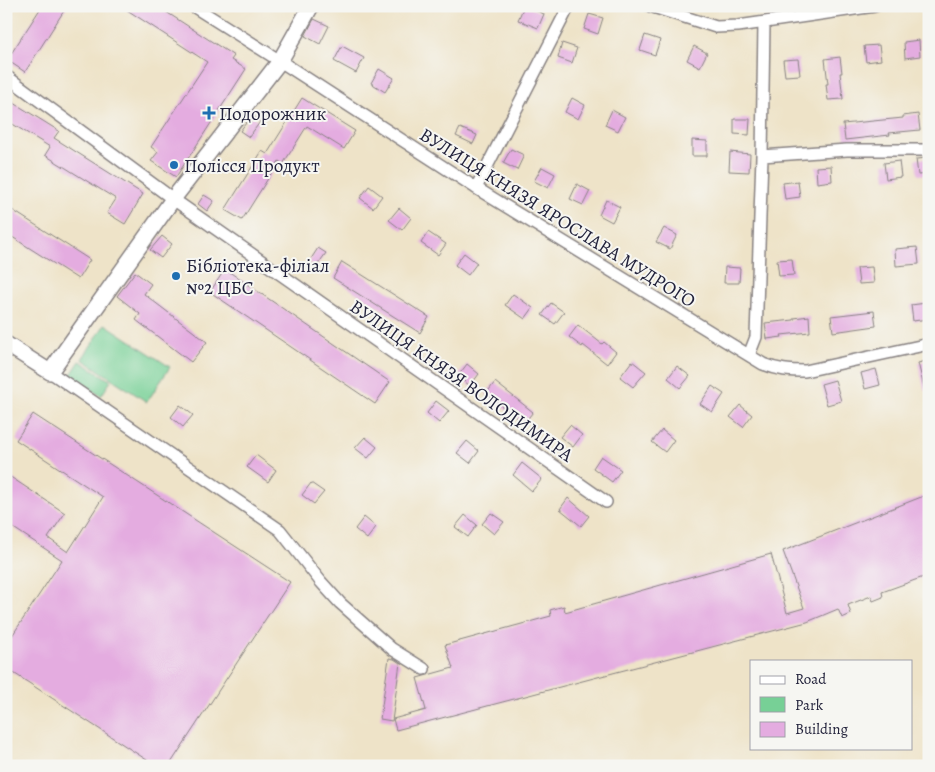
<svg xmlns="http://www.w3.org/2000/svg" width="935" height="772" viewBox="0 0 935 772" font-family="Alegreya,serif">
<style>
.green{fill:#77d096;stroke:#4c7968}
.building{fill:#e4ace0}
.lines{fill:none;stroke-linecap:round;stroke-linejoin:round}
.street-casing{stroke:#888282;stroke-width:14}
.secondary-casing{stroke:#888282;stroke-width:18}
.street{stroke:#fff;stroke-width:11}
.secondary{stroke:#fff;stroke-width:15}
.poi-dot{fill:#1f6fb2;stroke:#f6f6f2;stroke-width:2}
.labels{text-anchor:middle;stroke-width:4;stroke-linejoin:round;paint-order:stroke}
.poi-label{font-size:19px;fill:#22223b;stroke:#f6f6f2;text-anchor:start}
.street-label{font-size:19px;fill:#22223b;stroke:#f6f6f2}
</style>
<rect width="100%" height="100%" fill="#f6f6f2"/>
<filter id="ink" filterUnits="userSpaceOnUse"><feTurbulence type="fractalNoise" baseFrequency=".02" numOctaves="2"/><feDisplacementMap in="SourceGraphic" scale="10" xChannelSelector="R" yChannelSelector="G"/><feConvolveMatrix kernelMatrix="1 2 1 2 8 2 1 2 1" color-interpolation-filters="sRGB"/></filter>
<filter id="wash" filterUnits="userSpaceOnUse"><feTurbulence type="fractalNoise" baseFrequency=".0096" numOctaves="4" result="noise"/><feDisplacementMap in="SourceGraphic" scale="20" xChannelSelector="R" yChannelSelector="G"/><feGaussianBlur stdDeviation="1.12" result="paint"/><feColorMatrix in="noise" values="0 0 0 0 0 0 0 0 0 0 0 0 0 0 0 0 0 1.4 0 .05"/><feComposite in="paint" operator="in"/></filter>
<g filter="url(#wash)">
<rect width="100%" height="100%" fill="#eee3c8"/>
<path class="green" d="M105,324L170,367L147,402L82,359Z
M80,361L111,381L101,396L70,376Z"/>
<g id="blocks">
<path class="building" d="M42,6H67L25,72L7,60Z
M121,6H157L234,56L231,60L246,69L176,177L151,161L158,152L151,147L207,62Z
M524,6H526L544,14L538,28L518,20Z
M589,14L603,18L598,34L584,29Z
M314,19L329,26L320,44L305,36Z
M645,35L660,40L655,55L640,50Z
M919,40L920,56L905,58L904,42Z
M562,43L577,48L572,63L558,58Z
M879,45L881,60L866,62L864,46Z
M342,46L364,58L356,73L334,61Z
M694,46L707,53L700,67L687,60Z
M840,57L842,73H840L843,99L828,100L826,84H828L825,59Z
M798,59L800,75L785,76L783,60Z
M379,69L394,78L385,92L371,83Z
M6,98L59,131L54,138L143,194L125,224L107,213L116,199L45,155L50,147L6,120Z
M302,98L355,131L344,149L307,126L283,164L279,161L242,220L225,210L262,151L267,154Z
M572,98L585,105L578,119L565,112Z
M612,110L625,117L618,131L605,125Z
M918,114L920,130L889,133L890,135L845,140L843,124L903,118V116Z
M252,115L260,122L249,137L240,131Z
M734,119H750L749,135L734,134Z
M460,128L477,135L473,144L456,136Z
M692,140L707,141V156H692Z
M511,149L524,155L517,170L503,163Z
M730,152L750,154L749,172L729,171Z
M929,158V174L918,175L916,159Z
M899,161L901,177L886,179L884,163Z
M831,166L832,181L817,183L816,167Z
M542,167L555,174L548,188L534,181Z
M798,181L800,197L785,199L783,183Z
M577,184L590,191L583,205L570,199Z
M369,186L382,196L373,208L360,198Z
M204,195L214,201L207,211L198,204Z
M606,200L620,207L612,222L599,215Z
M6,206L90,260L78,279L6,233Z
M399,208L411,218L402,230L389,220Z
M664,228L677,235L670,249L656,242Z
M428,232L446,244L438,255L421,243Z
M162,236L172,244L161,258L150,250Z
M917,247L919,264L896,266L895,249Z
M318,248L326,253L316,267L309,262Z
M464,253L477,263L468,275L455,265Z
M792,259L794,275L779,276L777,260Z
M342,262L429,317L420,333L333,278Z
M725,267L740,268L739,283H724Z
M872,267L874,283L859,284L857,268Z
M225,269L390,382L375,404L210,292Z
M135,272L151,284L144,294L207,342L191,362L136,320L140,314L117,296Z
M513,294L533,308L525,319L505,305Z
M551,303L564,312L555,324L542,315Z
M926,303L928,319L913,321L911,305Z
M874,311L876,326L833,332L831,316Z
M809,316L810,332L781,335L782,337L767,339L765,323L794,320V318Z
M578,325L602,344L604,342L616,352L607,364L583,345L582,347L569,337Z
M929,360V390L925,391L918,363Z
M632,361L646,372L633,387L620,377Z
M467,364L479,374L470,386L458,376Z
M677,366L690,376L680,388L668,378Z
M876,369L880,385L865,389L861,373Z
M835,380L841,401L827,405L821,384Z
M495,382L533,412L524,423L486,394Z
M712,386L724,394L712,412L700,404Z
M436,401L449,411L439,423L427,413Z
M180,405L193,415L183,427L171,417Z
M740,405L752,415L743,427L730,417Z
M33,414L290,582L169,766H156L6,668V645L62,560L6,523V474L65,513L48,538L68,552L103,497L16,440Z
M570,425L582,435L573,447L560,437Z
M662,430L674,440L665,452L652,442Z
M365,437L377,447L368,458L355,448Z
M467,441L479,451L470,463L457,453Z
M256,455L276,470L268,482L247,467Z
M601,456L621,470L612,482L593,468Z
M522,463L542,479L532,491L513,475Z
M311,483L324,492L314,504L302,495Z
M929,494V575L882,592L883,597L873,601L871,596L848,605L851,614L842,618L838,609L807,622L396,730L393,719L426,710L417,678L453,668L445,645L551,616L550,610L564,606L565,612L771,554L787,613L804,608L783,551Z
M568,498L589,516L581,526L560,509Z
M491,513L504,522L494,534L482,524Z
M465,515L477,525L468,537L455,527Z
M364,517L376,527L367,539L355,529Z
M389,658L394,659L400,663L392,721L380,719Z"/>
</g>
</g>
<g filter="url(#ink)">
<use href="#blocks" fill-opacity="0" stroke="#888282" stroke-width="1"/>
<g class="lines">
<g class="street-casing">
<path id="street" d="M193,6L280,61L476,188L763,364C778,370 789,371 805,371L929,344
M650,6L716,27L738,26L875,6
M6,76L173,199L606,502
M762,156L764,23
M476,188L569,6
M749,355L756,337L762,156L847,150H929
M50,372L280,530L321,582L340,603L392,649L424,669"/>
</g>
<g class="secondary-casing">
<path id="secondary" d="M6,344L50,372L173,199L280,61L311,6"/>
</g>
<use href="#street" class="street"/>
<use href="#secondary" class="secondary"/>
</g>
</g>
<g class="poi-dot">
<path d="M206.5 105.5h5v5h5v5h-5v5h-5v-5h-5v-5h5z"/>
<circle cx="174" cy="165" r="5"/>
<circle cx="176" cy="276" r="5"/>
</g>
<g class="labels">
<g class="poi-label">
<text x="219" y="120">Подорожник</text>
<text x="184" y="172">Полісся Продукт</text>
<text x="186" y="272">Бібліотека-філіал<tspan x="186" dy="22">№2 ЦБС</tspan></text>
</g>
<g class="street-label">
<text transform="translate(558 217) rotate(32)" y="7">ВУЛИЦЯ КНЯЗЯ ЯРОСЛАВА МУДРОГО</text>
<text transform="translate(462 380) rotate(35)" y="7">ВУЛИЦЯ КНЯЗЯ ВОЛОДИМИРА</text>
</g>
</g>
<rect width="935" height="772" fill="none" stroke="#f6f6f2" stroke-width="25"/>
<rect x="750" y="660" width="162" height="90" fill="#f6f6f2" stroke="#a1a1a9"/>
<rect x="760" y="676" width="25" height="8" fill="#ffffff" stroke="#a1a1a9"/>
<text x="795" y="684" font-size="15" fill="#22223b">Road</text>
<rect x="760" y="697" width="25" height="15" fill="#77d096" stroke="#a1a1a9"/>
<text x="795" y="710" font-size="15" fill="#22223b">Park</text>
<rect x="760" y="722" width="25" height="15" fill="#e4ace0" stroke="#a1a1a9"/>
<text x="795" y="734" font-size="15" fill="#22223b">Building</text>
</svg>
